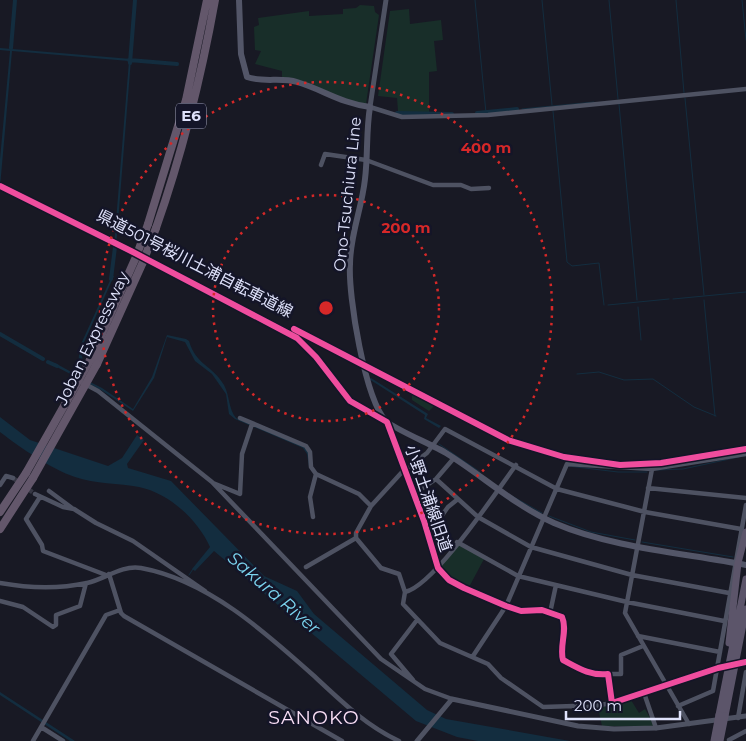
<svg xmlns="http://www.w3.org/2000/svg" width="746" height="741" viewBox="0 0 746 741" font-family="Montserrat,'Noto Sans JP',sans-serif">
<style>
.green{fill:#182e29}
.water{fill:#132d3f}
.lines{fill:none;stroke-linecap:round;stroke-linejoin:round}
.stream{stroke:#132d3f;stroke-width:1}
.canal{stroke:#132d3f;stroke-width:4}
.minor-tunnel{stroke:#363744;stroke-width:4.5;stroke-dasharray:4.5 2;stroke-linecap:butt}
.minor{stroke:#4e5262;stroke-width:4.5}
.tertiary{stroke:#4e5262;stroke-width:5}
.secondary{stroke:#535668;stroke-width:6}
.trunk{stroke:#5c556a;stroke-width:7}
.motorway{stroke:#63576b;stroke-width:8}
.trunk-bridge{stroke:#5c556a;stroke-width:7}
.motorway-bridge{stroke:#63576b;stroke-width:8}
.cycleway-casing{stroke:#141528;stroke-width:9}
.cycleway{stroke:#ef4d9e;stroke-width:6}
.ring{fill:none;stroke:#d62828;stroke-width:2.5;stroke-dasharray:2.5 5}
.labels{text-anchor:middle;stroke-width:5;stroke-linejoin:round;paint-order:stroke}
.shield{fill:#141528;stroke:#a2a4bc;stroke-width:1}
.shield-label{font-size:15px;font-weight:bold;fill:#dfe2fb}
.street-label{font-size:16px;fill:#dfe2fb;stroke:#141528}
.water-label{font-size:18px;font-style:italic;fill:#7ad3ee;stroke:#141528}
.quarter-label{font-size:19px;letter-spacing:1px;fill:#fbe0f7;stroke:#141528}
.centre{fill:#d62828;stroke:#141528;stroke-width:2.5}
.ring-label{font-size:15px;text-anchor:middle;font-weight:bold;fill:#d62828;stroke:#141528;stroke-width:5;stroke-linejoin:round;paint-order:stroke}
</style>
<rect width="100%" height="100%" fill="#181924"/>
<path class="green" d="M360,5L374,6L375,12L379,15L366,104L355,103L293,78H282V71L255,64L261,51L255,50L254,27L259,25L258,18L309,11V16L343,14V9L356,8Z
M409,9L410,24L441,20L443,40L434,41L437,71L429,72V112H401L398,111L397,98L378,96L390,11Z
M412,394L426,399L427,396L508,439L507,441L435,405L429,411L412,400Z
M457,544L484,559L468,589L450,579L439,568Z
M631,700L639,713L645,709L655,727L602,726L598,708Z"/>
<path class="water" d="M0,48L131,59L116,247L114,246L129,61L12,51L0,187V159L10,51L0,50Z
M112,276H114L81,349L83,362L76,375L102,388L133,409L152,377L167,335L186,339L189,341C196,365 212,365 224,385C230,396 228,408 236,418L304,446L309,453V467L307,454L303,448L235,419L229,414L226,394L212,374L195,361L185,342L167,337L154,378L133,411L101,390L53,365L55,363L75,374C81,362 77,356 81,344Z
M371,378L428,414L426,418L441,426L439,428L424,419L425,415L369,379Z
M0,417L30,440L108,466L122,458L137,435L144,440L127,464L128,468L171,481L264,576L297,591L314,614L427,710L446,719L570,741H478L457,737L416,721L214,551L195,571L192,569L210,547C198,520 169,493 139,487C119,483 95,484 75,477C51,469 21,448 0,432Z
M0,692L75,741H70L0,695Z"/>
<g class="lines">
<path class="stream" d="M475,0L486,113
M542,0L552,105
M609,0L618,99
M676,0L684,93
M742,0L746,40
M685,98L704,295
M619,104L637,300
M522,109L594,102
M553,111L567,262L572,266L599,263L604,305
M673,299L746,292
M704,300L715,416
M608,305L669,299
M638,307L641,340
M577,374L599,372L624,380L653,379L694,407L716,416
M439,444L480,472
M568,466L618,472H647
M657,470L683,469L739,457
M512,496L542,513
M549,516L591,532L635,540
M642,542L733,557
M189,575L193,569"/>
<path class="canal" d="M11,48L15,0
M129,60L177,64
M130,63L135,0
M397,113L452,114
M477,113L517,109
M111,279L115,247
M0,334L43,359
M48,362L57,366"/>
<path class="minor-tunnel" d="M13,478L35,494"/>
<path class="minor" d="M370,107L402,117L488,115L746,89
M321,165L325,154L366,160L433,185H461L471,189L489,188
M72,377L98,391L212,482L381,659L425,689L452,699
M240,418L306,446L310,452L311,467L316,474L359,494L371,506
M387,423L424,521L438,568L449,580L464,588L506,606L521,611L542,610L562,617C568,630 559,646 563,660C578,668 590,676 608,674L612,703L725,666
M652,469L625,613L689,724
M436,479L478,517L531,547L632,575L729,593
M213,483L240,494L242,454L252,424
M0,485L6,476L13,478
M648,488L746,498
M49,491L72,508
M35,494L63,507L74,509L96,523L133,541L205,591
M414,494L436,479L454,458
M40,497L26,519L42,545L43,551L106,575
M313,517L310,497L316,474
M428,535L448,507L458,499
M457,542L518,576L627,602L724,621
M306,567L356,538
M109,574L121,613L124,616L342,741
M0,583C28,588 59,589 87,583C106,579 120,565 141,568C207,580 264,631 313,675C340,700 365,725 399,741
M405,592C434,586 496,492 516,465
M0,601L23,607L53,627L56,625V615L80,606L86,583
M550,613L556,585
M638,636L720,652
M473,656L506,606L567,464L652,469L746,454
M740,663L746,662
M608,674H621V655L643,646
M413,680L391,654L417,620
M644,693L656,728
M612,703L582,708L574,706L543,707L501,678L488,664L440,643L403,604L405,592L399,574L381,568L356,538V533L371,506L403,471L427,453L445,429L557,489L645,512L741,529
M678,706L713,691L746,505
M738,718L746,672
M41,727L63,741
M729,740L746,731
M33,741L106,615L120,610"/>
<path class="tertiary" d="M370,107L386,0
M0,186L289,332L307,346L350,401L387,422
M417,741L452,699L578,726L614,729L656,728L746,716"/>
<path class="secondary" d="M239,0L241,54L247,77C263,83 281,77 297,82C324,90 340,103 370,107C366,131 368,155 365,179C362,208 350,235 350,264C348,296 365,399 386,421C394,429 433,445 446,453C483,476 514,505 554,523C612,548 684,553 746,565"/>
<path class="trunk" d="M729,643L738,563L746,532
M719,715L746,579
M725,716L746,609"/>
<path class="motorway" d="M148,224L186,100L207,0
M156,228C182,154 201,78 215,0
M90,360L136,257
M97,364L143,262
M0,512L26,473
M0,529L33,478"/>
<path class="trunk-bridge" d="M714,741L719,715
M720,741L725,716"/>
<path class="motorway-bridge" d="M136,257L148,224
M143,262L156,228
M26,473L90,360
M33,478L97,364"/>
<g class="cycleway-casing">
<path id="cycleway" d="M0,186L131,251L297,338L316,357L350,401L387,422L424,521L438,568L449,580L464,588L506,606L521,611L542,610L562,617C568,630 559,646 563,660C578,668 590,676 608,674L612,703L718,668L746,662
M294,329L508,440L564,457L620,465L661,463L746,449"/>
</g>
<use href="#cycleway" class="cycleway"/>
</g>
<g class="ring">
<circle cx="326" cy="308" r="113"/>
<circle cx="326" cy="308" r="226"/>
</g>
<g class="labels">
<rect class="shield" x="176" y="103.5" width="30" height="25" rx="4"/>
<g class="shield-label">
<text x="191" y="121">E6</text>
</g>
<g class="street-label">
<text transform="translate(347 194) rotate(-84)" y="6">Ono-Tsuchiura Line</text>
<text transform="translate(195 263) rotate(27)" y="6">県道501号桜川土浦自転車道線</text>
<text transform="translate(92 338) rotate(-64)" y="6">Joban Expressway</text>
<text transform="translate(429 498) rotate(71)" y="6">小野土浦線旧道</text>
</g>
<g class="water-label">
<text transform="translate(274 593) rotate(41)" y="6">Sakura River</text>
</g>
<g class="quarter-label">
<text x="314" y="724">SANOKO</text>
</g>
</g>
<circle cx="326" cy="308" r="8" class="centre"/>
<g class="ring-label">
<text x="486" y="153">400 m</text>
<text x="406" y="233">200 m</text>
</g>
<path d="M566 711v8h114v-8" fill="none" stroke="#dfe2fb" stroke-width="2.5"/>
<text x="574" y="711" font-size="15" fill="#dfe2fb" stroke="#141528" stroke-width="4" paint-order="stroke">200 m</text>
</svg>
